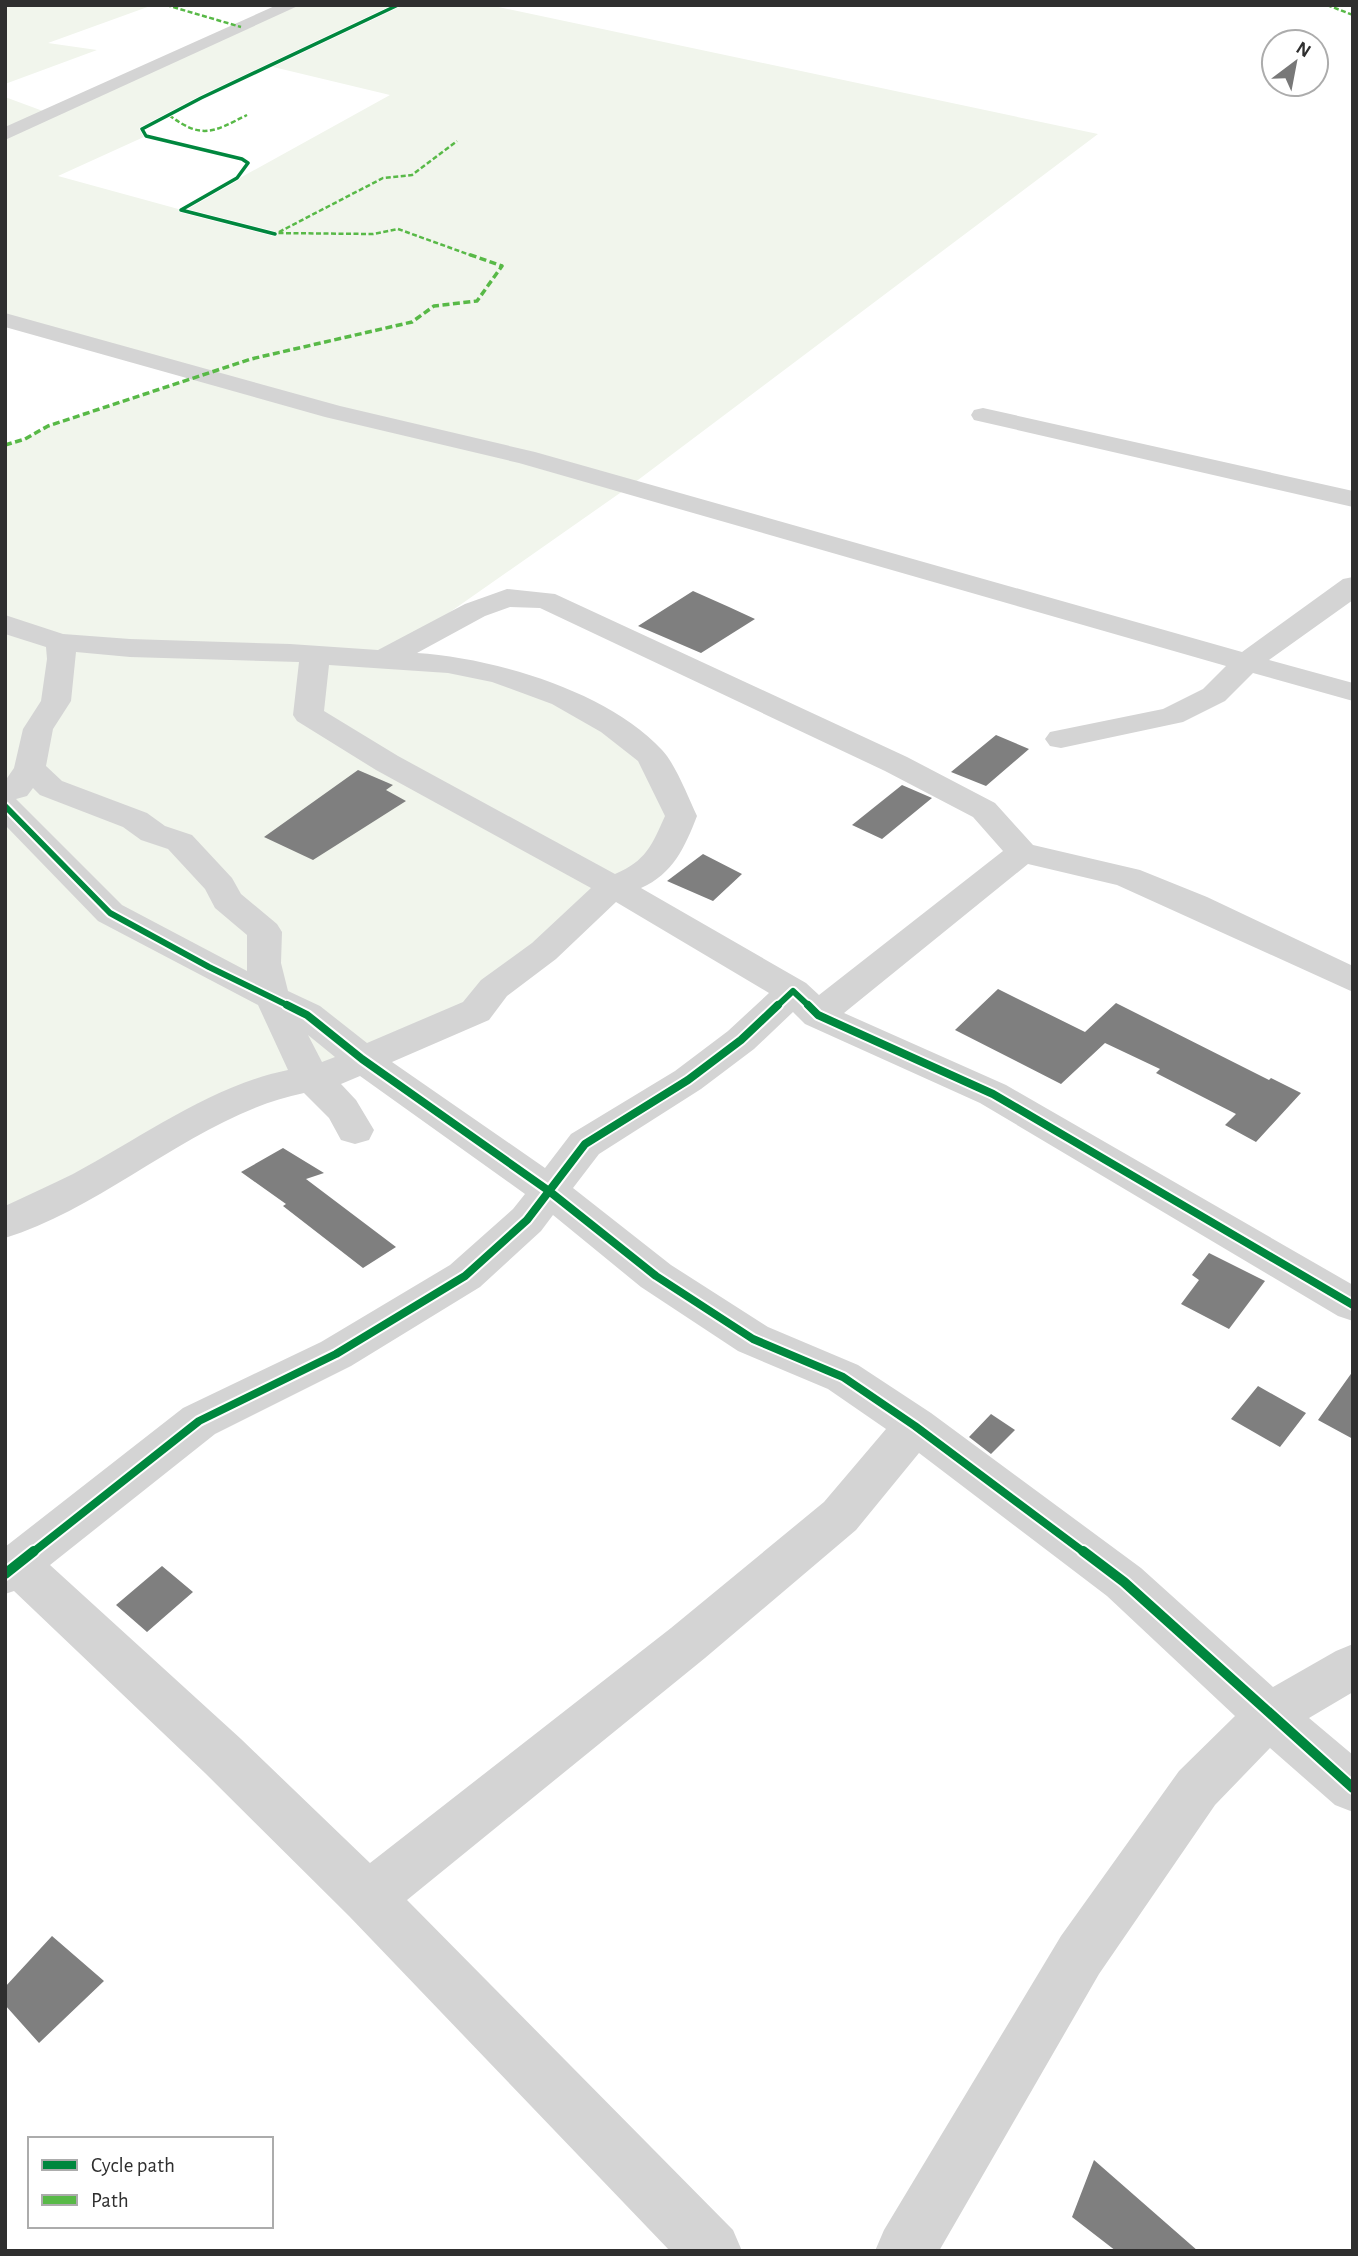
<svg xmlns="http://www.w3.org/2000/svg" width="1358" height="2256" viewBox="0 0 1358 2256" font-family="'Alegreya Sans',sans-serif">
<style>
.green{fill:#f1f5ec;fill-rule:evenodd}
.building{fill:#7f7f7f}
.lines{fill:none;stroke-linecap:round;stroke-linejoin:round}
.street{fill:#d4d4d4;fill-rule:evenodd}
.quiet-far1{stroke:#58b947;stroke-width:2.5;stroke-dasharray:5 2.5;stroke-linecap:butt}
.quiet{stroke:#58b947;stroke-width:3.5;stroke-dasharray:7 3.5;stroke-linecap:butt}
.cycleway-far3-casing{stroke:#fff;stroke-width:5}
.cycleway-far2-casing{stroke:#fff;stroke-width:10}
.cycleway-far1-casing{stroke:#fff;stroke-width:12}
.cycleway-casing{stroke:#fff;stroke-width:14}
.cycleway-far3{stroke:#00873e;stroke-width:3.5}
.cycleway-far2{stroke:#00873e;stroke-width:6}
.cycleway-far1{stroke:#00873e;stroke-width:8}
.cycleway{stroke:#00873e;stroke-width:10}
</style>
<rect width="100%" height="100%" fill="#fff"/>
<path class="green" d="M5,5H153L48,43L97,50L5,84Z
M295,5H489L1098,134L630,486L383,659L485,671L612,725L675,801L666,852L476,1011L263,1088L5,1223V445L25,439L48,426L197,376L5,320V97L51,114ZM269,66L390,95L182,210L58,176L146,136L143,129Z"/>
<path class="building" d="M693,591L729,607L755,619L701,653L638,626Z
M996,735L1029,749L986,786L951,772Z
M358,770L393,785L386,790L406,801L313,860L264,837Z
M902,785L932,798L882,839L852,825Z
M703,854L742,874L713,901L667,881Z
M998,989L1085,1032L1116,1003L1269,1080L1271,1078L1301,1093L1256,1142L1225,1125L1236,1114L1156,1073L1160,1069L1105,1043L1061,1084L955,1030Z
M283,1148L324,1173L306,1179L396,1247L363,1268L283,1206L286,1204L241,1172Z
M1209,1253L1265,1281L1229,1329L1181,1304L1199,1280L1192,1275Z
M1353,1371V1439L1318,1420Z
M1258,1386L1306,1413L1280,1447L1231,1419Z
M991,1414L1015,1430L991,1454L969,1437Z
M162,1566L193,1592L147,1632L116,1605Z
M52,1936L104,1981L39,2043L5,2005V1987Z
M1094,2160L1198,2251H1116L1072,2217Z"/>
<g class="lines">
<path class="street" d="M277,5H300L5,140V127Z
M5,313L340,406L535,452L1242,652L1343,579L1353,577V600L1269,660L1353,683V701L1253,673L1225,701L1183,722L1061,748L1050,746L1045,739L1050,732L1163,709L1203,689L1226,666L519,463L325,417L5,327Z
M983,408L1353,491V507L974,420L971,415L974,410Z
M507,589L555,594L907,757L995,803L1033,845L1140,870L1207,897L1353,966V992L1117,885L1028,864L844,1013L1006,1085L1353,1285V1321L1338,1316L980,1103L805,1024L793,1012L754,1049L701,1089L599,1154L573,1188L671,1265L768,1327L858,1365L931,1413L1141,1568L1273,1687L1336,1651L1353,1644V1692L1309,1718L1353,1755V1812L1335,1805L1270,1748L1215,1805L1099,1974L939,2251H875L884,2230L1061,1936L1179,1771L1235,1716L1107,1596L919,1453L856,1530L705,1658L407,1900L733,2230L742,2251H670L349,1916L205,1773L14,1591L5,1594V1547L183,1408L321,1342L450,1265L513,1209L525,1194L360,1076L341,1084L356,1100L374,1130L369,1140L355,1144L341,1140L329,1118L304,1093C199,1114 109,1206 5,1238V1206C28,1195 51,1185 73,1174C143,1137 210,1086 288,1070L258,1005L98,921L5,825V796L16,799L122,905L247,971V935L215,908L205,889L168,849L141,840L123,827L40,795L33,788L27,796L16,799L5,796V781L14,768L23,729L41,701L47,659L46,647L5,634V615L63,634L130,639L290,644L378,650L465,604ZM510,607L540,608L885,771L973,817L1003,851L819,995L806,983L641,888C673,874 685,847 697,816C688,797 676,765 662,750C608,691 494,658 417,653L485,616ZM76,652L130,657L299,662L293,715L297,721L376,770L591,888L532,943L481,980L463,1002L367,1043L320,1006L288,991L281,963L282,932L277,924L241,894L232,878L192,835L165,826L147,813L62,781L46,766L53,729L71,701ZM329,665L448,673L492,682L552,704L601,732L638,761L665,816C652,845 646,861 615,874L398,756L324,711ZM616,902L769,993L728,1031L675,1071L571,1134L545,1168L392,1062L489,1020L507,996L556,959ZM308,1035L335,1057L322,1062ZM553,1215L641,1287L738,1351L828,1389L886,1429L824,1502L671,1628L370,1863L241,1739L50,1565L215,1434L351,1366L480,1287L541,1231Z"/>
<path class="quiet-far1" d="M166,5L241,27
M1327,5L1353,15
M169,115C202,140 213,132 247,115
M279,232L383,178L412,175L457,141
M271,233L373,234L398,229L473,256"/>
<path class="quiet" d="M5,445L25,439L48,426L251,359L412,322L434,306L477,301L502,266L468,254"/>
<g class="cycleway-far3-casing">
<path id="cycleway-far3" d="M275,234L181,210L237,178L248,163L242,159L146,136L142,129L201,98L398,5"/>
</g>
<g class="cycleway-far2-casing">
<path id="cycleway-far2" d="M5,806L110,913L209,967L291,1007
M776,1007L793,991L810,1007"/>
</g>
<g class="cycleway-far1-casing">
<path id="cycleway-far1" d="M287,1005L307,1015L362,1059L549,1191L656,1276L753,1339L843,1377L915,1426L1085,1553
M808,1005L818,1015L993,1094L1353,1305
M32,1553L199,1421L336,1354L465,1276L527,1220L585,1144L688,1080L741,1040L778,1005"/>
</g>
<g class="cycleway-casing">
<path id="cycleway" d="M1083,1551L1124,1582L1353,1788
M5,1574L34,1551"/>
</g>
<use href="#cycleway-far3" class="cycleway-far3"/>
<use href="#cycleway-far2" class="cycleway-far2"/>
<use href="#cycleway-far1" class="cycleway-far1"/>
<use href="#cycleway" class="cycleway"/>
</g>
<rect width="1358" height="2256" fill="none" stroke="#2f2f2f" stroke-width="14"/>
<rect x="28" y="2137" width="245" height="91" fill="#ffffff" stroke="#acacac" stroke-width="2"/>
<rect x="42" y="2160" width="35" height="10" fill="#00873e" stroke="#acacac" stroke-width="2"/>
<text x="91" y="2172" font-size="21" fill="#2f2f2f">Cycle path</text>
<rect x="42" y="2195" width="35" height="10" fill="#58b947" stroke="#acacac" stroke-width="2"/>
<text x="91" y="2207" font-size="21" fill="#2f2f2f">Path</text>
<g transform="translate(1295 63) rotate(32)"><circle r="33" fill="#ffffff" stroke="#acacac" stroke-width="2"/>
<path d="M0-5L12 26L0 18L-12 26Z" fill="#787878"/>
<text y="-10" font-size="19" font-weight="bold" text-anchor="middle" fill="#2f2f2f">N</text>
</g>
</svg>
